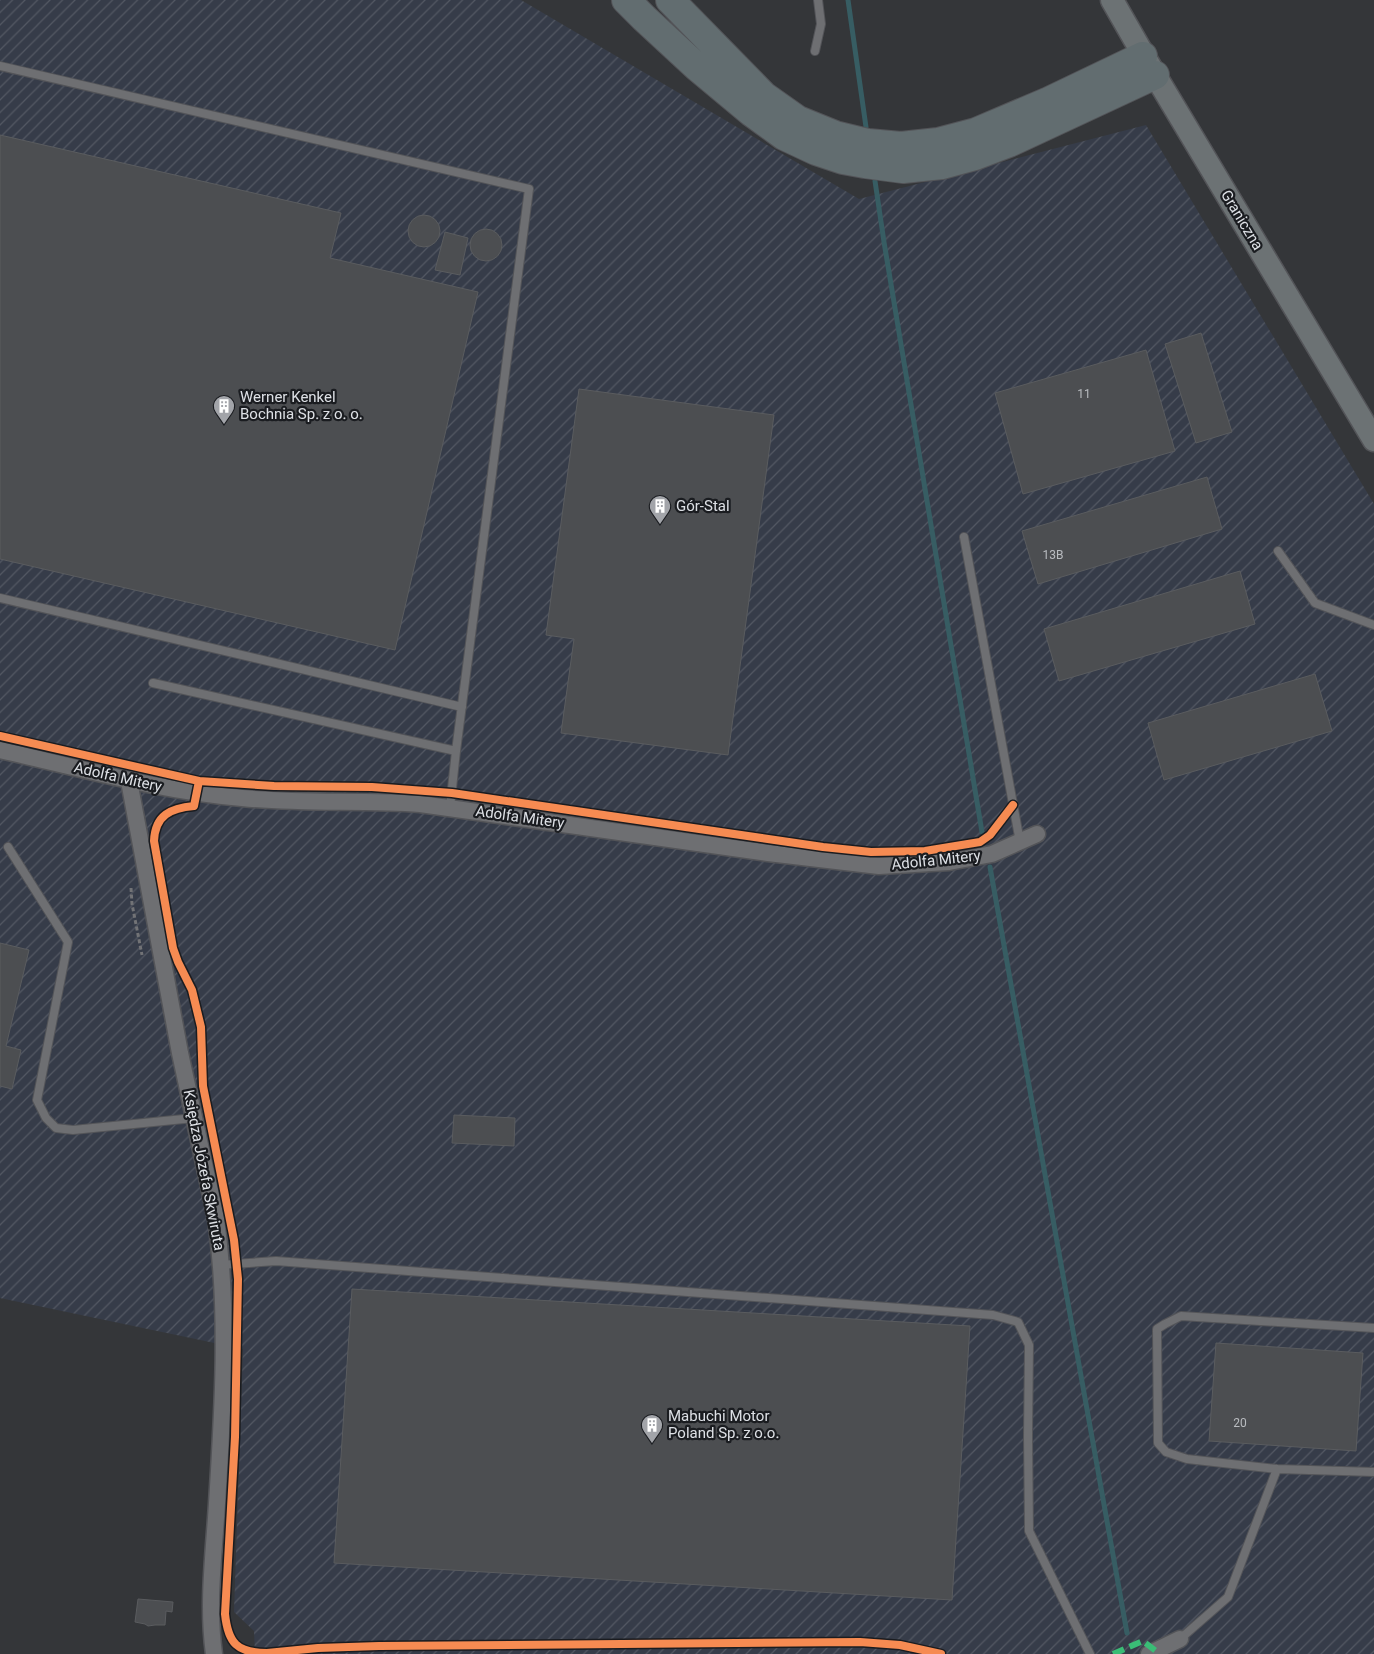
<svg xmlns="http://www.w3.org/2000/svg" width="1374" height="1654" viewBox="0 0 1374 1654" font-family="Roboto,sans-serif">
<style>
.industrial{fill:url(#industrial-furrows)}
.lines{fill:none;stroke-linecap:round;stroke-linejoin:round}
.stream{stroke:#375d63;stroke-width:5}
.building{fill:#4c4e51;stroke:#5a5c5f}
.lane-casing{stroke:#535458;stroke-width:10}
.street-casing{stroke:#535458;stroke-width:19}
.secondary-casing{stroke:#535458;stroke-width:25}
.highway-casing{stroke:#535458;stroke-width:30}
.path{stroke:#727376;stroke-width:3;stroke-dasharray:4 2.5;stroke-linecap:butt}
.lane{stroke:#6e6f72;stroke-width:8}
.street{stroke:#6e6f72;stroke-width:16}
.secondary{stroke:#6c7274;stroke-width:22}
.highway{stroke:#626d70;stroke-width:28}
.quiet{stroke:#3abd76;stroke-width:6;stroke-dasharray:12 6;stroke-linecap:butt}
.cycleway-casing{stroke:#1a1c20;stroke-width:11}
.cycleway{stroke:#f68b52;stroke-width:8}
.labels{text-anchor:middle;stroke-width:4.5;stroke-linejoin:round;paint-order:stroke}
.number-label{font-size:12px;fill:#b9bcc0}
.street-label{font-size:15px;fill:#dde0e5;stroke:#1a1c20}
.poi-label{font-size:15px;fill:#dde0e5;stroke:#1a1c20;text-anchor:start}
</style>
<defs>
<pattern id="industrial-furrows" width="10" height="10" patternUnits="userSpaceOnUse" patternTransform="scale(1.25)"><rect width="10" height="10" fill="#363c49"/><path d="M-1 1l2-2M0 10L10 0M9 11l2-2" fill="none" stroke="#535863"/></pattern>
</defs>
<rect width="100%" height="100%" fill="#343639"/>
<path class="industrial" d="M0,0H521L859,199L1146,125L1374,504V1654H255L254,1631L234,1612L243,1349L0,1298Z"/>
<g class="lines">
<path class="stream" d="M848,0L866,127
M875,181L884,242L982,832
M990,867L1127,1633"/>
</g>
<path class="building" d="M0,135L341,213L330,258L478,292L395,650L0,559Z
M408 231a16 16 0 1 1 32 0a16 16 0 1 1-32 0Z
M470 245a16 16 0 1 1 32 0a16 16 0 1 1-32 0Z
M445,232L468,238L460,275L435,270Z
M1201,333L1232,432L1196,443L1165,344Z
M1146,350L1175,451L1023,494L995,393Z
M579,389L774,415L728,755L561,733L574,639L546,635Z
M1207,477L1222,529L1038,584L1022,531Z
M1240,571L1255,624L1059,681L1044,629Z
M1315,674L1332,731L1164,780L1148,723Z
M0,943L29,950L6,1046L21,1050L12,1089L0,1086Z
M454,1115L515,1118L514,1146L452,1143Z
M352,1289L970,1326L952,1600L334,1563Z
M1216,1343L1363,1353L1356,1451L1209,1441Z
M138,1599L173,1602L172,1612L166,1611L165,1625H155L148,1626L145,1624L135,1622Z"/>
<g class="lines">
<g class="lane-casing">
<path id="lane" d="M815,51L821,24L818,0
M0,66L529,189L456,751L450,807
M964,537L1020,842
M1278,551L1315,603L1374,625
M0,598L462,707
M153,683L456,751
M8,847L68,942L37,1100L46,1118L56,1128L73,1130L194,1118
M221,1265L276,1261L993,1315L1018,1322L1029,1345L1028,1436L1029,1531L1090,1654
M1374,1328L1181,1316L1165,1324L1157,1329L1158,1443L1166,1452L1187,1459L1277,1469L1374,1472
M1180,1639L1228,1597L1277,1469"/>
</g>
<g class="street-casing">
<path id="street" d="M0,750C80,768 159,791 242,798C301,804 361,800 420,804L768,853L879,866L949,862L992,854L1037,834
M129,781L180,1053L216,1219C229,1313 223,1409 217,1503C214,1553 207,1604 214,1654
M1149,1654L1180,1639"/>
</g>
<g class="secondary-casing">
<path id="secondary" d="M1112,0L1155,75L1374,440"/>
</g>
<g class="highway-casing">
<path id="highway" d="M626,0L644,18L697,67L751,112L784,136L816,151L843,160L865,164L903,169L942,165L975,156L1009,143L1155,75
M670,0L764,96L798,120L835,135L868,143L901,146L938,142L976,132L1049,101L1143,56"/>
</g>
<path class="path" d="M131,888L132,904L142,955"/>
<use href="#lane" class="lane"/>
<use href="#street" class="street"/>
<use href="#secondary" class="secondary"/>
<use href="#highway" class="highway"/>
<path class="quiet" d="M1113,1654L1143,1641L1156,1651"/>
<g class="cycleway-casing">
<path id="cycleway" d="M0,736L199,781
M267,1653C237,1653 228,1643 225,1614L235,1437L238,1279L234,1240L203,1086L201,1027L192,990L178,962L173,948L154,841C155,815 171,808 194,806L199,781L274,786L372,787L452,793L823,847L871,852L925,851L980,842L990,835L1013,805
M267,1654V1653L318,1648L379,1646L860,1642L900,1645L941,1654"/>
</g>
<use href="#cycleway" class="cycleway"/>
</g>
<defs>
<g id="building-pin" transform="scale(1.125)"><path d="M0 17L-7.5 6A9.5 9.5 0 1 1 7.5 6Z" fill="#a2a4a9" stroke="#1a1c20"/><path d="M-4-6H4V6H1V3H-1V6H-4ZM-2.5-4.3h1.7v1.8h-1.7ZM.8-4.3h1.7v1.8H.8ZM-2.5-1h1.7V.8h-1.7ZM.8-1h1.7V.8H.8Z" fill="#fff"/></g>
</defs>
<g fill-rule="evenodd">
<use href="#building-pin" x="224" y="406"/>
<use href="#building-pin" x="660" y="506"/>
<use href="#building-pin" x="652" y="1425"/>
</g>
<g class="labels">
<g class="number-label">
<text x="1084" y="398">11</text>
<text x="1053" y="559">13B</text>
<text x="1240" y="1427">20</text>
</g>
<g class="street-label">
<text transform="translate(1242 220) rotate(59)" y="5">Graniczna</text>
<text transform="translate(118 777) rotate(13)" y="5">Adolfa Mitery</text>
<text transform="translate(520 817) rotate(8)" y="5">Adolfa Mitery</text>
<text transform="translate(936 860) rotate(-6)" y="5">Adolfa Mitery</text>
<text transform="translate(204 1170) rotate(79)" y="5">Księdza Józefa Skwiruta</text>
</g>
<g class="poi-label">
<text x="240" y="402">Werner Kenkel<tspan x="240" dy="17">Bochnia Sp. z o. o.</tspan></text>
<text x="676" y="511">Gór-Stal</text>
<text x="668" y="1421">Mabuchi Motor<tspan x="668" dy="17">Poland Sp. z o.o.</tspan></text>
</g>
</g>
</svg>
